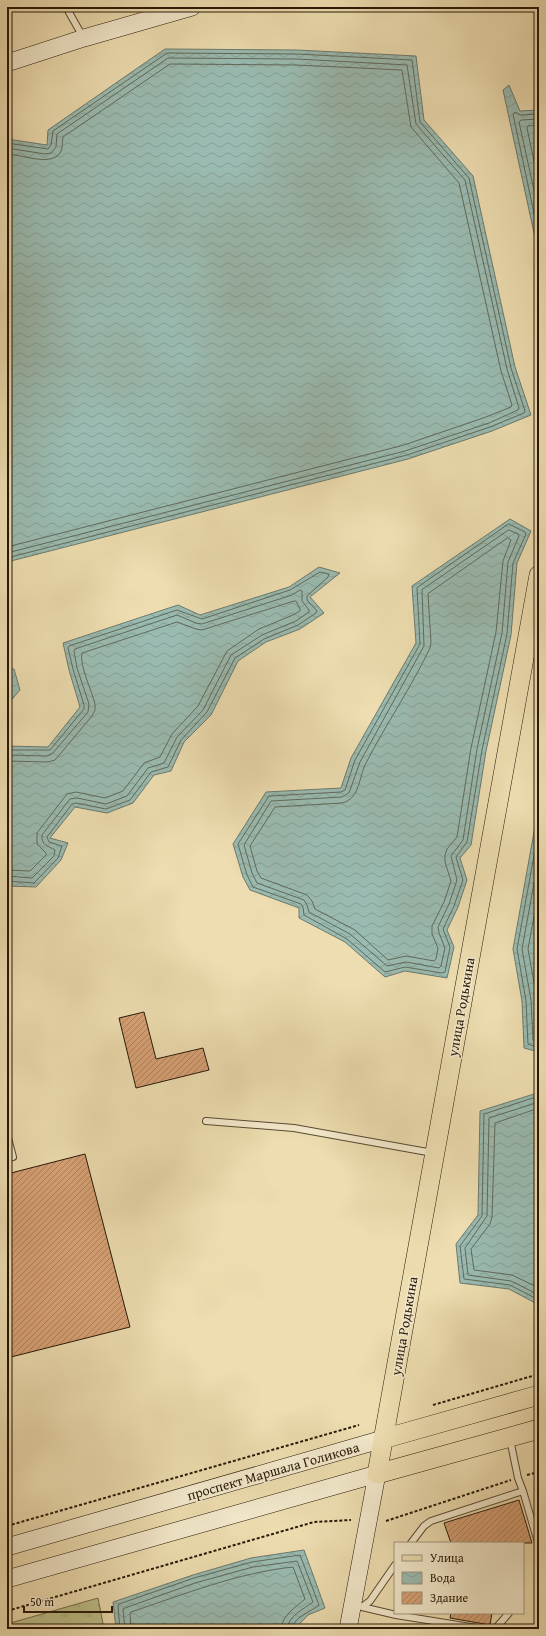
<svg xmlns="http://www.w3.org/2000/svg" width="546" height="1636" viewBox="0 0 546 1636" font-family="'Gentium Book Plus',serif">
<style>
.grass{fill:url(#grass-tufts);stroke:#726c48}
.water{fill:url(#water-waves);stroke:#6c7a6d}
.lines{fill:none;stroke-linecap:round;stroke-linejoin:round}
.shore{stroke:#606a5c;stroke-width:1}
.building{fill:url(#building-hatch);stroke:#261807}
.lane-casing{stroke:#584931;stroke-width:8}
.secondary-casing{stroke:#261807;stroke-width:18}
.primary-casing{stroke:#261807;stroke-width:20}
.path{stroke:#261807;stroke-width:2;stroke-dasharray:3 2;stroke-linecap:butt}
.lane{stroke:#f3e9cc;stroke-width:6}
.secondary{stroke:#f3e9cc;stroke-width:17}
.primary{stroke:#edddb0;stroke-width:19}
.labels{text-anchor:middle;stroke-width:3;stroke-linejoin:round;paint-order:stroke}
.street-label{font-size:14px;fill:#261807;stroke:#f3e9cc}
</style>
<defs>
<pattern id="grass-tufts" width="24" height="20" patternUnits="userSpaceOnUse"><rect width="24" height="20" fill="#bdbf88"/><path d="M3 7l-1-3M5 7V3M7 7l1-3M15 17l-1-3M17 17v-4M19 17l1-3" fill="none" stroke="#a2a374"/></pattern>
<pattern id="water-waves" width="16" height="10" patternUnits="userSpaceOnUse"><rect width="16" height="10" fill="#9abbb1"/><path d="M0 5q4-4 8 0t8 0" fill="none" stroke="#85a097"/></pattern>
<pattern id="building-hatch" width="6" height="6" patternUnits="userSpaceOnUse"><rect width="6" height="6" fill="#d7a175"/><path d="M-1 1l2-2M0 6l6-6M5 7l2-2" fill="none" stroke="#ae825e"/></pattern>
</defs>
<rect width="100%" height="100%" fill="#edddb0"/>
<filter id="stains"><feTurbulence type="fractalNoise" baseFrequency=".005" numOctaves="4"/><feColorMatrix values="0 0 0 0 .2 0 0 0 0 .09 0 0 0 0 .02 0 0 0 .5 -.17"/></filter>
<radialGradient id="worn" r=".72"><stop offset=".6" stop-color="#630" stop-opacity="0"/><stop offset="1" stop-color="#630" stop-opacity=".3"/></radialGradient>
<path class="grass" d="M98,1598L104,1629H7V1624Z"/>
<path class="water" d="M165,49L297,50L416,56L424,120L473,176L515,367L531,415L492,431L408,459L7,562V139L47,145L48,130Z
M509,85L520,111L539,110V256L503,90Z
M510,519L531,531L517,563L511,635L486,751L471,845L460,858L467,880L458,907L447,930L454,947L447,978L405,971L385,977L345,942L299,918V908L250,890L243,877L233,844L266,792L341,788L351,758L416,643L412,586Z
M319,567L340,573L310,597L324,613L300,629L266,642L238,661L211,715L184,742L171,771L154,775L133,803L107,813L75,807L50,838L68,843L61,860L36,887L7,886V746L48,747L80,707L69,670L63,643L178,605L200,615L289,587Z
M7,669H14L20,690L7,705Z
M539,804V1052L524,1048L522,1001L513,949Z
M539,1091V1305L509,1289L460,1283L456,1244L478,1215L480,1111L534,1094Z
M304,1550L325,1608L308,1615L295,1629H116L113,1602L193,1575L251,1558Z"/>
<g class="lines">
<path class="shore" d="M539,114L520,115L515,112L513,114L539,237
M539,119L521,120L519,122L539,213
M539,125L528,126L527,128L539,185
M7,143L48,149L51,145L53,131L167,53L297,54L412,60L420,122L469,178L511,368L525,411L524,413L490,427L407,455L7,558
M7,148L45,154L51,153L56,147L57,134L168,58L297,59L407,65L416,124L465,180L507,369L519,408L518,410L489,423L405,451L7,553
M7,154C21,154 50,167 60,153C63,148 62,143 63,137L170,64L296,65L402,70L411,127L459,183L501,371L512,405L511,407L486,417L404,445L7,547
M509,524L525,532L526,534L513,563L507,634L482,750L467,842L456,857L463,880L454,906L443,929L450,947L445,972L442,973L405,967L385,972L347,939L304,915L303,907L301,904L253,887L247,875L238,844L269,796L341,792L345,790L355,760L420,644L417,588Z
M509,530L518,534L519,536L508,562L502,633L477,749L463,840L451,856L457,880L449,904L438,927L439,933L445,948L441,966L439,968L406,962L387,966L350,934L309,912L307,905L304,900L257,883L252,873L244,845L271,801L342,797L349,793L360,762L424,646L422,590Z
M508,538L511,540L503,561L496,632L471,748L457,837L447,849L445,855V862L451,881L444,902L432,926V934L438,948L436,959L434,961L406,956L388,960L355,930L315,909L312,901L307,895L261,878L257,871L250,846L275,807L342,803C360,799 359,776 366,763C386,724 411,688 430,648L431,642L428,594Z
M7,750H50L84,709V705L73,669L68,648L69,646L177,610L202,619L290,590L320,572L329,574L328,577L307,596V600L317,611L316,613L298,625L264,639L235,658L207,712L181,740L168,767L151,772L130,800L106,809L76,803L72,804L47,837L49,842L62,846L58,858L34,883L7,881
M7,755L47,756L52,754L88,712L89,704L77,668L74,651L75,649L177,615L196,623L202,624L292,595L300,590L302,591V601L309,610V612L296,621L262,635L231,655L203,710L177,737L164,763L148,768L127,796L106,804L77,798L70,799L42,835C41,845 48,846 55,850L54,856L32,878L7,876
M7,761L48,762L55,760L92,716L95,710V704C92,691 79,665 82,653L177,622L196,629L202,630L294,601H296L300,609V611L293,615L259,629L227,651L198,706L172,734L160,757L144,763L123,791L105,798L76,792L67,794L37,833V844L46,853V855L30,871L7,870
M539,828L517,949L526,1001L528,1044L539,1048
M539,856L522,949L531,1000L533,1040L539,1043
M539,889L528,949L537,999L539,1036
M539,1096L484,1114L482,1216L460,1246L464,1279L510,1285L539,1300
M539,1102L489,1118L487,1216L465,1248L468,1275L511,1281L539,1295
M539,1108L495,1123L492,1217L490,1224L471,1249L474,1270L512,1275L539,1288
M120,1629L118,1606L119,1604L194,1578L252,1562L300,1555L319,1605C311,1612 294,1616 292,1629
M125,1629L123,1609L125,1608L195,1583L253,1567L297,1561L313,1602C304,1609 288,1616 287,1629
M131,1629L130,1614L131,1612C185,1594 237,1573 293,1567L305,1599C296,1607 282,1615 281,1629"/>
</g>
<path class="building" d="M144,1012L156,1059L203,1048L209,1070L136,1088L119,1018Z
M85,1154L130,1327L7,1358V1174Z
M519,1500L532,1543H451L444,1523Z
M451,1613H492L490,1625L450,1618Z"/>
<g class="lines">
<g class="lane-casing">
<path id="lane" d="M66,7L83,37
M206,1121L294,1128L433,1153
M7,1134L13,1157L7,1158
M510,1439L518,1478L523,1491
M411,1543L424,1526L431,1521L523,1491L537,1539
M360,1606L362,1607L370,1601L395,1565
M362,1607L396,1615L483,1629
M495,1629L509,1613"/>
</g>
<g class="secondary-casing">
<path id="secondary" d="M7,63L84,38L192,7
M7,1547L383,1439
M7,1579L377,1474L348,1629"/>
</g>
<g class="primary-casing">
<path id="primary" d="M539,575L377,1474L539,1429
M383,1439L539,1395"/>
</g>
<path class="path" d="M433,1405L539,1374
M527,1475L539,1472
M386,1521L511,1480
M7,1526L359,1425
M7,1611L314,1522L351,1520"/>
<use href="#lane" class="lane"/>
<use href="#secondary" class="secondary"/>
<use href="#primary" class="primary"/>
</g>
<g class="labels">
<g class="street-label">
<text transform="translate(461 1007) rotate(-80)" y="5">улица Родькина</text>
<text transform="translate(404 1326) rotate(-80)" y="5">улица Родькина</text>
<text transform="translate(273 1471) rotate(-16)" y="5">проспект Маршала Голикова</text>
</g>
</g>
<rect width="546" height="1636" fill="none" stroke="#edddb0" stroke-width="24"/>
<rect x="8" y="8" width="530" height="1620" fill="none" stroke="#261807" stroke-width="2"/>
<rect x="12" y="12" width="522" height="1612" fill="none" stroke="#261807"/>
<rect x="394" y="1542" width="130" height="72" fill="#f3e9cc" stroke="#a1957d"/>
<rect x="402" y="1555" width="20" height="6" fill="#edddb0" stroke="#a1957d"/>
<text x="430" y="1562" font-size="12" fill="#261807">Улица</text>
<rect x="402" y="1572" width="20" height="12" fill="url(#water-waves)" stroke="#a1957d"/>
<text x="430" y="1582" font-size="12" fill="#261807">Вода</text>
<rect x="402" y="1592" width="20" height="12" fill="url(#building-hatch)" stroke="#a1957d"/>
<text x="430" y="1602" font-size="12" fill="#261807">Здание</text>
<path d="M24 1606v6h88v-6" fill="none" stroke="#261807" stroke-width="2"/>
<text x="30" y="1606" font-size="12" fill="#261807" stroke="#f3e9cc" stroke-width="3" paint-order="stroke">50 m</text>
<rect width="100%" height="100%" filter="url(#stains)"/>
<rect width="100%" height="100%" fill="url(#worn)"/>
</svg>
